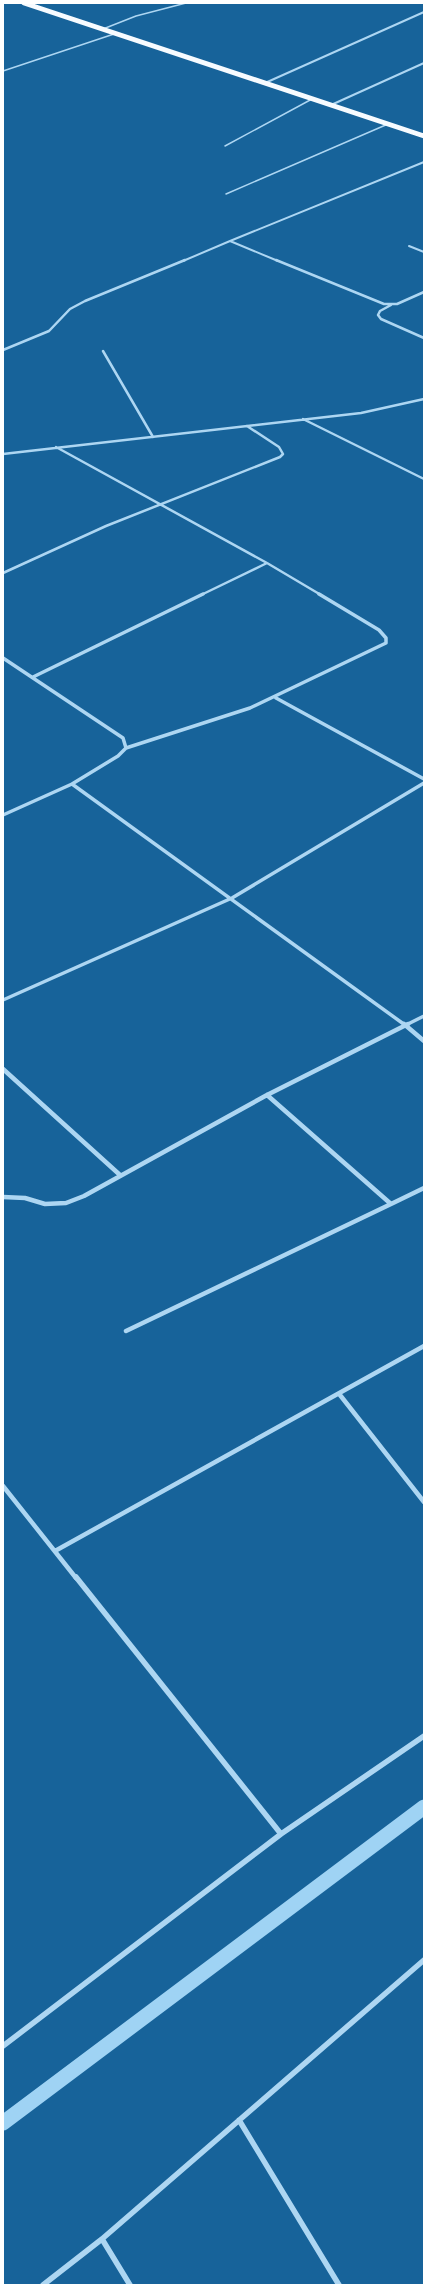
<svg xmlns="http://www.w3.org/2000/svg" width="427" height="2288" viewBox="0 0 427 2288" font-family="Commissioner,sans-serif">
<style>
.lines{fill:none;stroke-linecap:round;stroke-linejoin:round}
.stream{stroke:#9fd3f4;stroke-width:15}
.service{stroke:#add6f2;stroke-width:1.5}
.minor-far4{stroke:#add6f2;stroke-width:2}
.minor-far3{stroke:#add6f2;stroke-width:2.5}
.minor-far2{stroke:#add6f2;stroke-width:3.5}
.minor-far1{stroke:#add6f2;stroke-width:4.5}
.minor{stroke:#add6f2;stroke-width:5.5}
.primary{stroke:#f7fbff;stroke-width:5}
</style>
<rect width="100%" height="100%" fill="#17639a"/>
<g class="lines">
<path class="stream" d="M3,2123L424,1807"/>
<path class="service" d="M103,29L136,16L186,3
M3,71L114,34
M225,146L312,99
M226,194L388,124"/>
<path class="minor-far4" d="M265,83L424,12
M331,105L424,63
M409,246L424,252
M183,261L230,241
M278,261L230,241L424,162"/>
<path class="minor-far3" d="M276,260L384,304H397L424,292
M391,305L380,311L378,315L381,319L424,338
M3,350L49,331L70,309L85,301L185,260
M103,351L153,437
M303,419L424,479
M56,447L267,563L321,595
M3,454L361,413L424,399
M3,573L106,526L280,457L283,454L279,447L247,426
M201,595L267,563"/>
<path class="minor-far2" d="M3,658L123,738L126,748L118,756L72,784
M33,677L203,594
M276,698L424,779
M126,748L250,708L386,643V638L379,630L319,594
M3,815L72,784L405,1025
M3,1000L232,898L424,783
M406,1025L424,1016"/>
<path class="minor-far1" d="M404,1024L424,1041
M3,1069L120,1175
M3,1197L25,1198L45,1204L66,1203L84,1196L267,1095L408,1024
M391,1204L424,1188
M126,1331L391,1204L267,1095
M340,1395L424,1502
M3,1486L76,1578
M55,1551L424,1346"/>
<path class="minor" d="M76,1577L281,1834
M3,2046L281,1834L424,1736
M239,2120L339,2285
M102,2239L130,2285
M43,2285L102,2239L424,1960"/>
<path class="primary" d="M24,3L424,136"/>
</g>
<rect width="427" height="2288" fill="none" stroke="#ffffff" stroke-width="8"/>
</svg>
